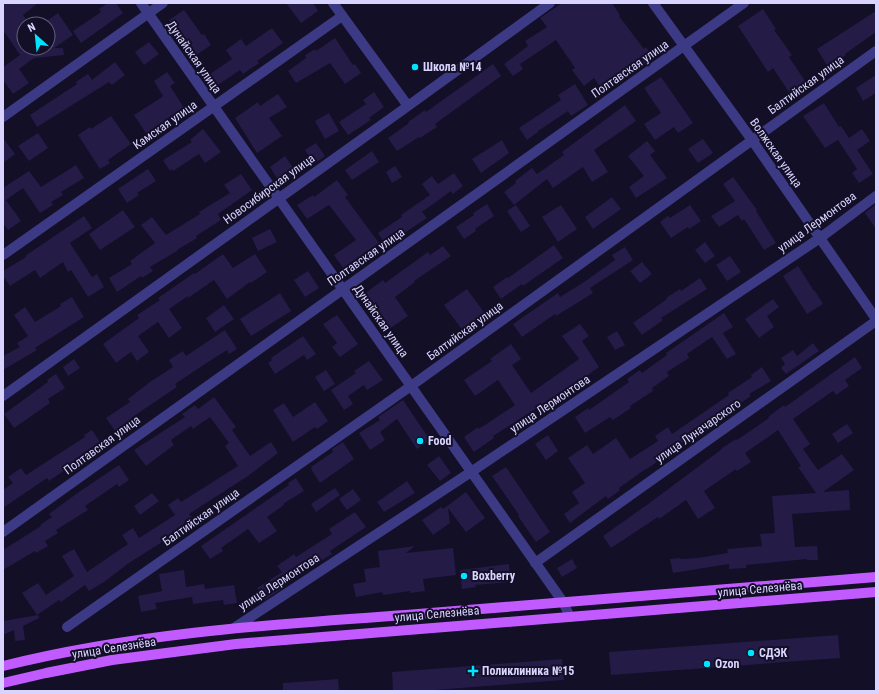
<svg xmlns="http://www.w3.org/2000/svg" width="879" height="694" viewBox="0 0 879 694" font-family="'Roboto Condensed',sans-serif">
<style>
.building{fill:#241b47}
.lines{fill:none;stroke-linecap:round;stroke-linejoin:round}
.minor{stroke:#3d3a85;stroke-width:10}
.tertiary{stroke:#3d3a85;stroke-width:10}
.primary{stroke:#c25bff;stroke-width:10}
.poi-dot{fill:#00e5ff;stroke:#130f26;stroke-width:1.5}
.labels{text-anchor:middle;stroke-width:4;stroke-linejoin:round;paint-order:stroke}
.street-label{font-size:12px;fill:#d9d4ff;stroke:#130f26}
.poi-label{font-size:12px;font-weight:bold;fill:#d9d4ff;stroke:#130f26;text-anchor:start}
</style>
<rect width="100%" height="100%" fill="#130f26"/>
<path class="building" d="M3,3H38L23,15L29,24H24V48H48V20L58,13L73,35L54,48H63L64,55L34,58L19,69L29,83L13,94L3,80V67L20,55L3,30Z
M108,3H116L123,13L81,43L73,31L101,12L99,9Z
M286,3H313L318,11L301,23Z
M562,3H612L620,15L619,16L644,49L646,47L654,58L616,85L614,83L603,91L594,78L584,86L572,70L575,68L556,40L520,64L523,69L513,76L504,64L528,46L525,41L547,27L540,18Z
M763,9L776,29L774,30L792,55L789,57L807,84L791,95L773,68L768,72L738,26Z
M184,10L202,35L204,34L211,45L192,58L185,46L187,45L169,20Z
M876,11V32L845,54L846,55L828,67L817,49Z
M272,28L283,43L257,61L259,63L243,74L240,70L215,87L207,76L232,59L226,50L241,39L246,46Z
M335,38L353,65L355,64L361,73L345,84L330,63L296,83L288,71L306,58L305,55L315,49L316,51Z
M149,42L159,54L144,65L135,52Z
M115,62L125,75L112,85L109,82L37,127L30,115L77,84L76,82L88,74L92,80Z
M493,64L501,76L435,124L437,127L420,138L419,137L397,151L388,138L409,123L408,122L425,110L426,112Z
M167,72L175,83L170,86L184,108L167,119L170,125L149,138L134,115L162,97L163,96L154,81Z
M876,75V93L863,101L856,88Z
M661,77L693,123L678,133L674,127L655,140L644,124L661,113L644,88Z
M575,84L588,105L571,116L568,111L538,131V132L527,140L519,128L561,100L558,95Z
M374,92L384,107L369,118L371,120L348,135L339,122L366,104L363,100Z
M278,94L287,107L269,118L282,136L257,153L235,118L258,102L260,106Z
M824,103L839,127L841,126L849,138L862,129L870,141L857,150L873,174L859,183L852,173L857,169L838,140L825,148L803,116Z
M625,105L636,121L594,150L608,172L592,182L583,167L553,188L547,179L514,205L504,192L516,183L515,181L532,168L537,174L564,155L562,152Z
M329,113L339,131L325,139L315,121Z
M111,116L131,144L108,160L110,163L100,169L78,135L90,127L91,129Z
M203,129L221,152L205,163L199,154L173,171L172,169L170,171L163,160L192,142L190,140Z
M38,133L48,148L29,161L18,146Z
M3,138L15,154L3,163Z
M703,139L713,153L698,163L688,149Z
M502,140L509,153L481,173L472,159Z
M647,141L655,151L650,155L667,178L636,198L629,187L644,176L628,156Z
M316,143L325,156L314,164L305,150Z
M372,151L379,162L352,180L345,170Z
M285,156L296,172L280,183L270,167Z
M76,165L84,178L61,192L63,195L51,202L53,205L40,213L23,188L6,200L21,221L8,230L3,223V188L29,171L41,187Z
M395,166L402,177L392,183L386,172Z
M148,169L156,181L137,193L139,195L127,203L118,189Z
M454,173L463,186L453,194L451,191L422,212L427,218L386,245L378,233L402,217L401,215L430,195L422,184L432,176L438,184Z
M241,174L252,190L218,214L221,220L196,236L197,238L177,250V251L150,267L153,271L142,278L141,276L117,292L109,278L132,264L130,261L155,243L141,225L152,217L166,235L200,214L199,212L230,193L224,185Z
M733,177L757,210L756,211L776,243L764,250L744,219L742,221L738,215L719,227L711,216L735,201L723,184Z
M337,180L348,195L345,197L379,243L343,268L334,255L356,240L329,205L307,219L297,205L313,195L314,197Z
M612,197L621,209L593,229L585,217Z
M487,204L494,216L475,229L476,231L464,239L456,227L474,215L473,213Z
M876,204V229L865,213Z
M516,205L530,226L521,232L507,211Z
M561,205L577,229L558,242L542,217Z
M690,205L701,221L689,229L688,227L671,238L660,222L668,216L670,218Z
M123,210L135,227L100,250L89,234Z
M84,216L92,228L70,243L92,277L97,274L104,287L88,297L71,270L68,272L63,262L40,278L35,270L10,286L3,276V271L26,257L25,256Z
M270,229L277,242L258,251L252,238Z
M705,242L715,256L705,263L695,250Z
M554,245L563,258L523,286L522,284L501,299L493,287L507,277L508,278Z
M443,246L451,256L414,281L415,282L395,297L408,316L385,332L372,314L376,312L364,294L383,280L385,283L428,252L430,255Z
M625,247L633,260L590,288L593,293L556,316L555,314L522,337L513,324L558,293L560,297L584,282L615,260L612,255Z
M223,254L233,268L255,254L267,272L251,283L250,282L227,299L214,280L188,298V296L169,309L182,328L169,338L158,322L138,336L149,352L137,361L131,352L116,363L103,344L139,318L137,315L160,300L158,298L194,273L195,274Z
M730,256L741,272L727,281L716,265Z
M642,262L652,274L640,283L630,271Z
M798,266L814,291H815L823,304L807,314L783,276Z
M308,271L319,288L305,297L294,280Z
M700,278L707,289L661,318L663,320L642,335L633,323L667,299L666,298L680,289L681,291Z
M467,289L486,315L463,331L444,305Z
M280,293L291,311L251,336L240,319Z
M72,297L84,317L35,348L37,350L3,370V356L20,347L17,343L28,336L14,315L25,307L35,322L61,306L60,304Z
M773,299L779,307L767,316L774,327L759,338L745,319Z
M224,305L234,319L215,332L206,318Z
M724,313L733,327L723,333L736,354L727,359L712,337L687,354L689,358L667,372L669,376L652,388L653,391L630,406L631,408L613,420L610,417L585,433L575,417L588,408L589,410L629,382L627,379L640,370L642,373L667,355L666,353Z
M337,315L358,344L340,357L332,347L337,343L323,324Z
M580,324L589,336L582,341L599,367L552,401L551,399L493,436L494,438L474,452L464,437L478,427V429L485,425L515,405L498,380L475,396L464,380L492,361L490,359L511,344L521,359L512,365L531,393L579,359L562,336Z
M225,330L237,349L229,354L227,350L205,364L175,384L177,387L131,418L132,420L115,431L106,418L130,402L128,399L150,382L173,367L169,360L183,351L186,356Z
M617,331L625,345L615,350L607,337Z
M303,336L316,354L307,360L304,355L275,374L268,363L272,360L271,358Z
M813,343L819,351L786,374L781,368L785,364L781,358L793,350L797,356Z
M855,357L862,368L845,380L849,386L836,395L833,391L793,419L810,444L803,449L818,470L842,454L854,470L823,492L849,490L850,510L792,514L795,547L817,546L818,560H807V559L746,565V568L729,569V564L673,573L670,559L680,558L681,559L698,558L728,553L727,549L762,546L760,534L775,533L772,496L816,493L798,467L801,466L778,430L745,453L751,462L737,471L736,469L704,491L715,508L698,519L686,500L659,519L658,517L611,548L603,536L648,504L722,449V448L736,439L737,440L769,418L768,417L784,405L785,407Z
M74,359L80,368L68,376L63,367Z
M369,361L383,380L367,390L364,385L348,396L353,404L344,410L331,390L356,373L354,371Z
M762,367L771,381L749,394L751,396L732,409L734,411L696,439L693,436L660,458L661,459L647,469V468L619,488L620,490L608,499L606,496L570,523L564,514L579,503L572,492L585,483L568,458L587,445L593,454L616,438L630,459L658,441L655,436L668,427L672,434L729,395L728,393L752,377L751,375Z
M326,370L335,384L324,391L315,377Z
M56,374L65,388L48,399L50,403L14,428L4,414L48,382L47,380Z
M214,397L236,427L232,430L250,456L271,442L278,453L248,476L189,514L192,518L172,532L173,535L129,563L104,582L89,591L85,585L61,602L59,600L37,615L22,593L38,583L46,595L74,576L62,556L74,549L87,572L128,544L122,535L133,528L139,538L175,515L168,505L178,498L181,502L238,466L225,446L229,443L210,417L193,429L191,426L171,440L174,445L146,466L134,450L185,417L182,414L195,405L198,409Z
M403,400L430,440L417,449L397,419L380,432L385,440L370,450L359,433L380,420L378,417Z
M315,402L328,421L317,429L315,427L293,442L273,410L284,403L293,417Z
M847,424L853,433L838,443L832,434Z
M92,430L100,442L82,454L84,457L49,481L47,478L3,508V490L13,483L8,477L21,468L26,475L85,437L84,435Z
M548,435L558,451L546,460L535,444Z
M343,442L354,459L320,483L311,469L312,468L311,467L333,452L332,449Z
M439,456L451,473L440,481L427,465Z
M119,465L129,480L119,487L117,484L85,506L88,510L56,530L58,533L45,541L48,546L36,553L35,551L3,570V550L41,526L40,525L52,517L49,514L76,494Z
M506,467L550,532L536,542L518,516L519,515L492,476Z
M296,478L304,491L283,504L284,505L267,517L277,531L259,543L248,529L221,548L223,551L210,559L201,546L289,485L288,483Z
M407,481L415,493L384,512L377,502Z
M335,488L340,495L316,512L311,504Z
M353,489L361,500L347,510L339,499Z
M466,492L485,518L466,532L448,508L450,523L433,535L422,520L441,507L443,509Z
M152,493L159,501L140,515L134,506Z
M355,512L366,527L330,551L332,554L314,565V564L281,585L283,588L265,600L257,588L282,572L277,566L294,554L296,557L332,534L329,529Z
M415,546L406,553L453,548L456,575L423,579L425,591L410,593V591L383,595L382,592L356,597L353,584L366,582L364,569L380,567L378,551Z
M572,559L577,568L562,577L557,568Z
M509,564L510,582L475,585L476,587L462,589L460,570Z
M184,570L186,587L204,584L205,589L234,585L237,603L224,605L223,600L193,604L192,597L155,603L157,609L141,612L138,596L162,591L159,574Z
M38,615L39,618L23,626L25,640L15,641L14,630L3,635V621Z
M838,635L840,658L611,675L609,652Z
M562,659L564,680L421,691H393L392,672Z
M338,679L339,691H283V683Z"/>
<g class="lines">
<path class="minor" d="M141,3L563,602L570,617
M333,3L408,106
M3,117L163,3
M3,255L342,16
M3,396L408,106L550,3
M3,532L744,3
M535,563L876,321
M67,627L411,386L876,51
M234,628L471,472L820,238L876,196"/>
<path class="tertiary" d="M653,3L752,140L876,319"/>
<path class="primary" d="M3,666C139,632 279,624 418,614C571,602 724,589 876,577
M3,683L46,673L112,660L236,644L876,592"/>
</g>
<g class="poi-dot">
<circle cx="415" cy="67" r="4"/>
<circle cx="420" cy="441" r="4"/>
<circle cx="464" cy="576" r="4"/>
<circle cx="751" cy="653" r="4"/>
<circle cx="707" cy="664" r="4"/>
<path d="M471 665h4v4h4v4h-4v4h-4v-4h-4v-4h4z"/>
</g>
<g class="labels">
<g class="street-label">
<text transform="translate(194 57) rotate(55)" y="4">Дунайская улица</text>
<text transform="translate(630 69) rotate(-35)" y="4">Полтавская улица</text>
<text transform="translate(806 85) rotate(-36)" y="4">Балтийская улица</text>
<text transform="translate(165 125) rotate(-35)" y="4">Камская улица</text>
<text transform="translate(776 153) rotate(55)" y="4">Волжская улица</text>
<text transform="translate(269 189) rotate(-36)" y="4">Новосибирская улица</text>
<text transform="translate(817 222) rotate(-36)" y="4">улица Лермонтова</text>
<text transform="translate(366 257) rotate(-35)" y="4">Полтавская улица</text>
<text transform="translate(381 321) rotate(55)" y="4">Дунайская улица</text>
<text transform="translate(465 331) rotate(-36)" y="4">Балтийская улица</text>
<text transform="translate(550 404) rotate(-34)" y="4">улица Лермонтова</text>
<text transform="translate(698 431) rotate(-35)" y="4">улица Луначарского</text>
<text transform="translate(102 445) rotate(-36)" y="4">Полтавская улица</text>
<text transform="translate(201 517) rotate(-35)" y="4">Балтийская улица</text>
<text transform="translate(279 582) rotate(-33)" y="4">улица Лермонтова</text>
<text transform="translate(760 589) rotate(-5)" y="4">улица Селезнёва</text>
<text transform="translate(437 614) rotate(-5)" y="4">улица Селезнёва</text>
<text transform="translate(114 648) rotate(-9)" y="4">улица Селезнёва</text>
</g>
<g class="poi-label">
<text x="423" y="71">Школа №14</text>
<text x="428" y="445">Food</text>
<text x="472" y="580">Boxberry</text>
<text x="759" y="657">СДЭК</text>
<text x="715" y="668">Ozon</text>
<text x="482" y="675">Поликлиника №15</text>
</g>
</g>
<rect width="879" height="694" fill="none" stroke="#d9d4ff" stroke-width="8"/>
<g transform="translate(36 36) rotate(333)"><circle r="19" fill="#130f26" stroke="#625e7d"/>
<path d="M0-3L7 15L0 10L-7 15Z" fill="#00e5ff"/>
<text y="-6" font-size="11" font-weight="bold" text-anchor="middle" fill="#d9d4ff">N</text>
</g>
</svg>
